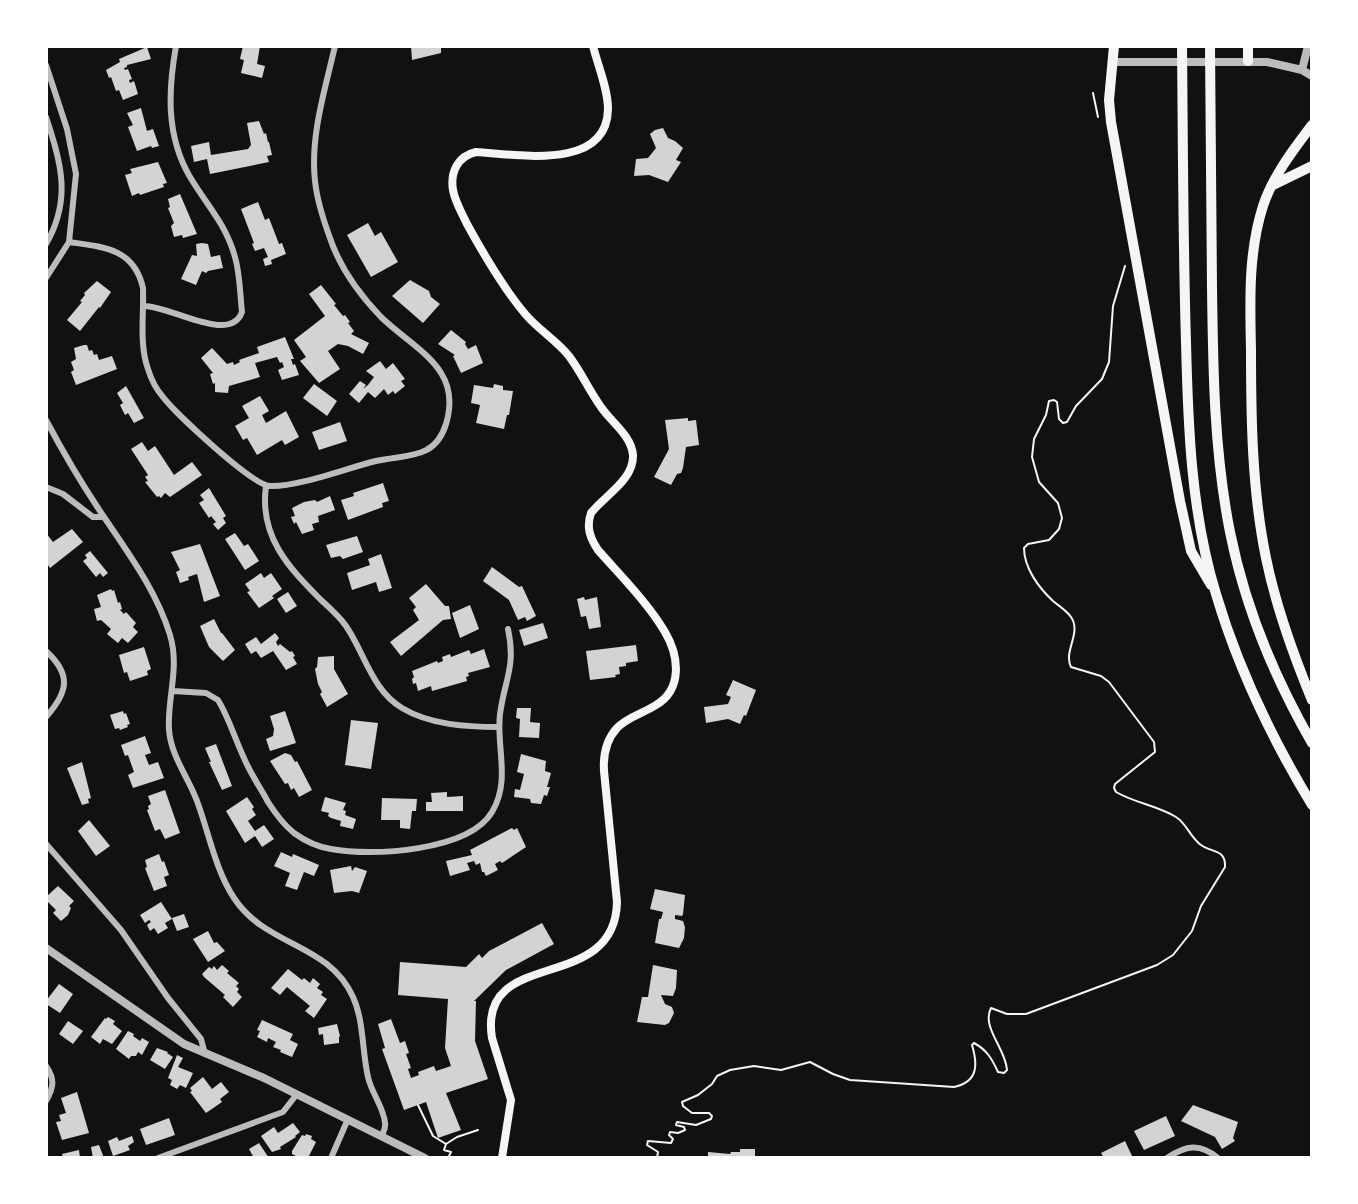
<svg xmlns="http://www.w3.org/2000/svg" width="1358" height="1204" viewBox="0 0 1358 1204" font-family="'Golos Text',sans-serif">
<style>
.building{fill:#d3d3d3}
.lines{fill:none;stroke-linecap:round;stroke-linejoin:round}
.path{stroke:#f5f5f5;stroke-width:2}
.minor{stroke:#bcbcbc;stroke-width:6}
.tertiary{stroke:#bcbcbc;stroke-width:8}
.secondary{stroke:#f5f5f5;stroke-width:8}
.motorway{stroke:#f5f5f5;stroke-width:10}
</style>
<rect width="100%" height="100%" fill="#111"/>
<path class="building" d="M243,46H260L257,64L265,66L262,78L241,73L244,60L240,59Z
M411,46H441V53L412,60Z
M147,47L151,59L127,65V67L124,68L125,70L128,69L132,79L129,80L130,83L134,81L138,94L123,100L119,90L116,91L111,77L109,78L106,70L120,62L119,59Z
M141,108L147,131L153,129L159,146L152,148L151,146L137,151L128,127L133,125L127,113Z
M259,121L264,134L266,133L268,142H269L272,155L267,156L269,162L210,174L207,159L194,162L191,146L209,142L211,155L248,149L251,145L247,123Z
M663,128L668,138L675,141L683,148L676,160L681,162L668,182L649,175L634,176L636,159L648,158L656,148L650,134L655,130Z
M158,162L167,183L163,184L164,187L140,195L139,193L132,196L125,175L132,173L130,169Z
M180,194L197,234L183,238L182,235L174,237L171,226L174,223L168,208L170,207L168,199Z
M258,202L265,220L269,218L279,244L282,243L286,254L271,260L272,264L265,266L263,259L268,257L264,248L255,251L252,244L254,243L241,209Z
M368,223L375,236L381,232L398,262L371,277L347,235Z
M202,243L208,244L211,257L220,255L223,268L208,271L206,273L202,271L196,285L181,279L192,255L197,256L196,244Z
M410,280L429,291L431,297L440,304L423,323L392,296Z
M97,281L111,292L100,308L99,307L80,331L67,320L82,302L80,301L85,295L84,293Z
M321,285L336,304L334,305L343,316L345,315L350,322L348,323L354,331L351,334L369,343L363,354L348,346L338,344L328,351L340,369L319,383L300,361L306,357L294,340L325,316L309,294Z
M451,330L466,342L465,344L468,349L476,345L483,363L461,373L453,356L455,355L438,344Z
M285,337L294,359H291L293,365L295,364L299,375L282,380L278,370L284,367L282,362L280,363L277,357L255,363L260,377L229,386L228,393L215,392V383L213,384L210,374L213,373L201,358L212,348L227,364L233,362L234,365L240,362L239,360L259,353L257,347Z
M84,345H87L89,351L92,350L94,355L97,354L99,360L112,356L117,369L76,385L71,372L74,370L71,362L76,359L74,348Z
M380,361L386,369L393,363L405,379L401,381L405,386L395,394L393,391L388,395L384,389L375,398L368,392L359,403L349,394L360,381L366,385L363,389L368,385L374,377L366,371Z
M314,384L337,401L327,416L303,398Z
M494,384L503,386V390L513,391L509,415H507L504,429L476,423L480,405L471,403L474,385L493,388Z
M126,386L144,418L134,423L128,413L125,415L120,405L123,403L117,393Z
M260,396L269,411L262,415L266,423L286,411L299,437L285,445L282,440L257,455L247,438L243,440L235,426L249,418L242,406Z
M688,418V421L696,420L699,445L686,447L683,468L681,473L677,474L671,485L654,477L669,449L665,420Z
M340,422L347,441L319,450L312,432Z
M142,442L148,451L155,446L174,475L192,462L202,475L170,497L165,493L161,498L159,496L157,497L145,482L148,481L145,477L148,475L131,449Z
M383,483L389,501L382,503L383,507L348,520L341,500L354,496L353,493Z
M209,488L226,516L223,518L226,523L218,530L213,524L216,522L211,516L209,518L199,503L204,500L200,495Z
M330,496L335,510L318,516L319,522L312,524L314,530L302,534L296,522L294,524L291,517L295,516L292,508L304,502L315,500L317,502Z
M72,529L83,542L50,568L46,562V533L53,542Z
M235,533L244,546L248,544L259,561L245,570L225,539Z
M357,536L363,552L343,559L340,556L331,558L326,545Z
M200,544L220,596L204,602L197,574L188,577L189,580L180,583L176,572L180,570L171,552Z
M90,551L108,573L103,577L100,573L96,577L83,561L87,558L85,555Z
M381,554L392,588L379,592L376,582L352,590L347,573L370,565L368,559Z
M492,567L519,587L522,586L536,616L527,621L525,617L518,620L509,600L483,581Z
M261,573L264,578L271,573L282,589L272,596L274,598L259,608L247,592L250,591L245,584Z
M426,584L445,606H449L451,619L443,620L401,656L390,642L419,620L413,610L416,607L409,598Z
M111,589L112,591L114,590L118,603L120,602L122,609L120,610L124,614L126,612L136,623L133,627L138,632L128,643L122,638L118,643L107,634L111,629L101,620L97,621L94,609L101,607L97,595Z
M288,592L297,606L286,613L277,599Z
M584,597L585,600L597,597L601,627L589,629L586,616L581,617L577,599Z
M470,605L479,629L460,638L452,613Z
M214,619L221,633H222L235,650L223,661L209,647L200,626Z
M543,623L548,638L524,646L519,630Z
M275,633L279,638L276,642L278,646L280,644L290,652L292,651L295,656L293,657L297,664L286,670L273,651L261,658L256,651L251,654L245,644L256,637L261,644Z
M636,645L638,661L626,663V666L619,667L620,674L615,675L616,677L590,680L586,651Z
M144,647L151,669L147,671L148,675L130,681L127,672L124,673L119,655Z
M484,649L490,667L468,673L469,676L466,677L467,681L432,691L431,686L418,691L416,683L413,684L412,679L414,677L412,671L437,661L438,663L443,661L442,657L450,654L451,657L469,650L471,654Z
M334,656V669L348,694L327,707L320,694L322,692L318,684L315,669L317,667L318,657Z
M733,680L756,690L746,716L744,715L740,724L728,719L706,723L704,707L728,704L731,697L726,695Z
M517,708H531L530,722L540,723L539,738L519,737L520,719L516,718Z
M123,711L124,714L126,713L130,724L127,725L128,727L120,730L119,728L115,729L110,715Z
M285,711L296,743L270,751L266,739L273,736L274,729L270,716Z
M351,720L378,723L371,769L345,765Z
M145,736L151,753L145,755L149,765L158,762L164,778L133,788L128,775L134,772L128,755L125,756L121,745Z
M216,744L232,786L222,790L209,762H211L205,748Z
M285,753L291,755L295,762L297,761L312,790L299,797L294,788L291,790L288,783L285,784L270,761Z
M521,754L546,761L545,771L551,773L547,787H550L547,796L544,795L541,804L531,803L530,799L514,797L515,789L520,790L524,774L517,772Z
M82,762L91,798L88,799L89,803L82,805L67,768Z
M165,790L180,833L165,839L160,829L155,831L147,810L149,809L148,806L151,804L148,796Z
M447,792V797L463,796V811H426V802H432L431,793Z
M247,797L254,807L252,809L256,815L248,821L255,831L264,825L274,839L262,847L255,836L245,843L226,811Z
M325,797L346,803L343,810L346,811L345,815L356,819L353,829L340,826L341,821L331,818L328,816L329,813L321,811Z
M382,798L417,799L416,811H412L410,829L400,828V820H381Z
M89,820L110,846L96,856L78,831Z
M512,828L514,830L517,828L526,847L502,863L500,861L495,864L498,870L486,876L484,872H482L480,863L476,865L474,861L467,863L470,870L450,876L446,861L472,855L470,850Z
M281,852L292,857L293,854L319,865L314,876L304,872L297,890L285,886L290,873L274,866Z
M159,854L162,862L164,861L169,875L164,877L167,886L154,891L145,868L147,867L145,860Z
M351,866L352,871L355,867L367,871L359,893L352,891L334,893L330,870Z
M58,886L74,901L69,906L71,908L68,915L61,921L53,913L56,910L46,900V897Z
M655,889L685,895L683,914L682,916L675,915V919L683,921L685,927L684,938L679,948L655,943L659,919H661L663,912L650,909Z
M161,902L172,919L165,923L168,928L158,934L154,928L150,931L147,925L151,922L149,920L145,923L140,915Z
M184,914L189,927L177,931L172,918Z
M542,923L554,944L506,970L474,1001H476L475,1041L488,1079L446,1093L461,1130L438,1138L426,1102L404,1110L382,1049L385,1048L378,1024L391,1019L400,1043L405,1041L409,1053L406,1054L411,1068L408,1069L411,1078L419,1075L418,1072L434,1066L436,1071L451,1066L445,1048L448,999L398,995L400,962L466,967L479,954L482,958L489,951Z
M208,931L214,943L217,942L225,951L208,962L193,939Z
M222,965L229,971L227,973L239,983L236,986L239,989L237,992L242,997L233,1007L223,997L225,995L204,977L202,974L209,967L212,969L214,966L217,970Z
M653,965L677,970L676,988L673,996L661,995L665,1004L672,1007L674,1013L669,1023L665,1025L637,1022L642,997H648Z
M288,969L302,980L304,978L310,983L313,978L320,984L317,988L323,992L321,995L327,999L314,1018L305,1011L310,1006L287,987L280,995L271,988Z
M59,984L73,994L60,1013L46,1004V1001Z
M108,1017L115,1021L113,1024L122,1031L112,1044L103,1039L100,1044L91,1037L105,1018L106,1019Z
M262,1020L293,1034L290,1040L298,1044L292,1057L280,1052L281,1050L273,1047L276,1042L268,1038L267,1042L257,1037L260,1031L257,1030Z
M68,1021L83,1031L73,1044L59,1034Z
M337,1024L340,1036L339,1037V1043L324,1045L323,1034L319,1035L318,1028Z
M128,1031L134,1034L133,1036L140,1041L142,1038L149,1042L142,1055L138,1052L136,1056H131L129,1059L116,1049Z
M157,1048L168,1052L167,1053L173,1057L165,1069L150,1060Z
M177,1055L183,1058L178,1067L193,1073L186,1088L180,1085L177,1089L170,1085L172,1080L168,1078Z
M203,1077L212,1089L221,1082L229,1092L220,1099L222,1102L206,1113L190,1092L192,1091L190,1088Z
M77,1092L89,1133L62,1140L56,1122L61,1121L59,1115L66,1113L61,1098Z
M1193,1105L1238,1122L1233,1138L1235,1141L1222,1149L1215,1137L1181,1121Z
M1166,1116L1175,1136L1144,1150L1134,1131Z
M169,1118L175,1135L146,1145L140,1129Z
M293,1123L300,1132L295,1136L296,1137L280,1147L281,1149L272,1152L261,1136L274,1127L278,1133Z
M306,1134L312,1136L311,1139L316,1142L308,1158H300L292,1154V1151L302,1135L305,1136Z
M132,1136L134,1142L128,1146L130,1150L113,1156L108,1141L117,1137L119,1141Z
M1125,1141L1133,1158H1104L1101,1153Z
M259,1143L269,1158H254L249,1149Z
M99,1145L104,1158H93L91,1147Z
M740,1149H755V1158H708V1152L730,1154L731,1152H740Z
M79,1150L80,1158H63L62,1154Z"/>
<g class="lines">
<path class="path" d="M1093,93L1098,117
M418,1105L433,1136L446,1144
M446,1144L457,1137L478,1130
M446,1144L444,1150L451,1152L448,1158
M657,1158L658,1152L647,1145L648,1141L671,1143L673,1139L669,1135L670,1132L678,1133L685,1130L684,1127L676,1125L677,1122L696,1125L711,1119L712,1116L709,1113H692L683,1106L682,1102L698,1095L712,1084L717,1076L730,1070L754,1066L781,1070L810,1062L833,1074L850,1080L954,1087C978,1082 978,1065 972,1045L974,1043C987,1050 992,1059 998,1072L1004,1073L1007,1070C1006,1049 981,1027 991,1008L1007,1014H1026L1157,965L1173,955L1192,931L1201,906L1225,867C1226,849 1212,853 1201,845C1190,837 1187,824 1176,817C1158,806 1135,803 1116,792L1114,788L1115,784L1155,752L1154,742L1109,682L1101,676L1071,667C1063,651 1082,633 1071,617C1067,611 1059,606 1053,601C1039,588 1024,568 1024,548L1028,544L1049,540L1059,529L1062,518L1058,503L1039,482L1032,457L1034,439L1046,415L1049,401L1054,400L1057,402L1059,419L1063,423L1067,422L1076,406L1102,379L1109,362L1113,306L1125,266"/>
<path class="minor" d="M46,65L67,129L76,174L69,242
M46,117C61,163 72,199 46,244
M46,278L69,242C103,247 134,248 143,288C144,315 139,344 148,369C151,379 156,389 163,397C176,414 252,485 270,486C298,487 347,468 376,461C407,454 435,460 446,424C463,368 415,350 381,317C359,294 340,268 330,238C323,219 317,200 315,181C310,136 325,90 335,46
M143,306C170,305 230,345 242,312C240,294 240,274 235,257C226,224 206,204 190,177C166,136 168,91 176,46
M46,420C64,454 83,486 104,517C129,554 157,592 170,635C180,668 167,698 169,730C171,756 188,777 197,801C209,833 215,869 234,898C266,947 329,943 353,997C364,1021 362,1051 368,1077C371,1092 384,1108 385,1123C386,1128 383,1132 382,1136
M266,486C259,536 288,567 321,600C330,608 339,616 346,626C365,654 372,690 402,708C430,725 467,727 499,727
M46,487L63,494L93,517H104
M46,651C72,675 68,692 46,717
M173,691L206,693L218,700C229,718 235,739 244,758C250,773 260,787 268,802C275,813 284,825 294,833C305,841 318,847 331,849C372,857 469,851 492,812C511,781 496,746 500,714C505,678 516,667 508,629
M46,844L121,930L168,998L201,1039L205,1054
M46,1066C55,1079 54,1087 46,1101
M158,1158L283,1112L297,1094
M331,1158L348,1119
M1167,1158C1186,1145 1200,1143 1218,1158"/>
<path class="tertiary" d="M1112,62H1267L1302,70L1312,76
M1302,70L1308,46
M46,948L184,1044L264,1078L425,1158"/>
<path class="secondary" d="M502,1158L511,1100L492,1038C477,945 615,996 617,902L604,771C603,755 606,740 617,728C627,717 644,713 656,705C683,689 679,656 665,632C648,603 620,575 598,550C590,538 586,527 591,513C604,496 634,480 633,455C631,435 611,422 601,407C589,390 581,372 569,356C557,341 539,330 526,315C503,288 484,255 467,224C462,213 455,202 453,190C450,172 458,156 476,152C515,154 607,172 608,109C608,89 598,66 593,46"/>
<path class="motorway" d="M1114,46L1109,100L1111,122L1180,501L1191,551L1211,585
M1182,46C1183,145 1183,244 1186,342C1188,426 1191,513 1216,594C1238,668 1272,739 1312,805
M1210,46C1211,127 1212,207 1212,287C1213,369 1214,452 1230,532C1245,607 1274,677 1312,743
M1248,46V61
M1312,125C1293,150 1273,176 1263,206C1248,253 1250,302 1251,350C1251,419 1252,490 1266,558C1276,607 1293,654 1312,700
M1273,185L1312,166"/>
</g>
<rect width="1358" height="1204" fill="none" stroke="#ffffff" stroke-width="96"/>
</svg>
